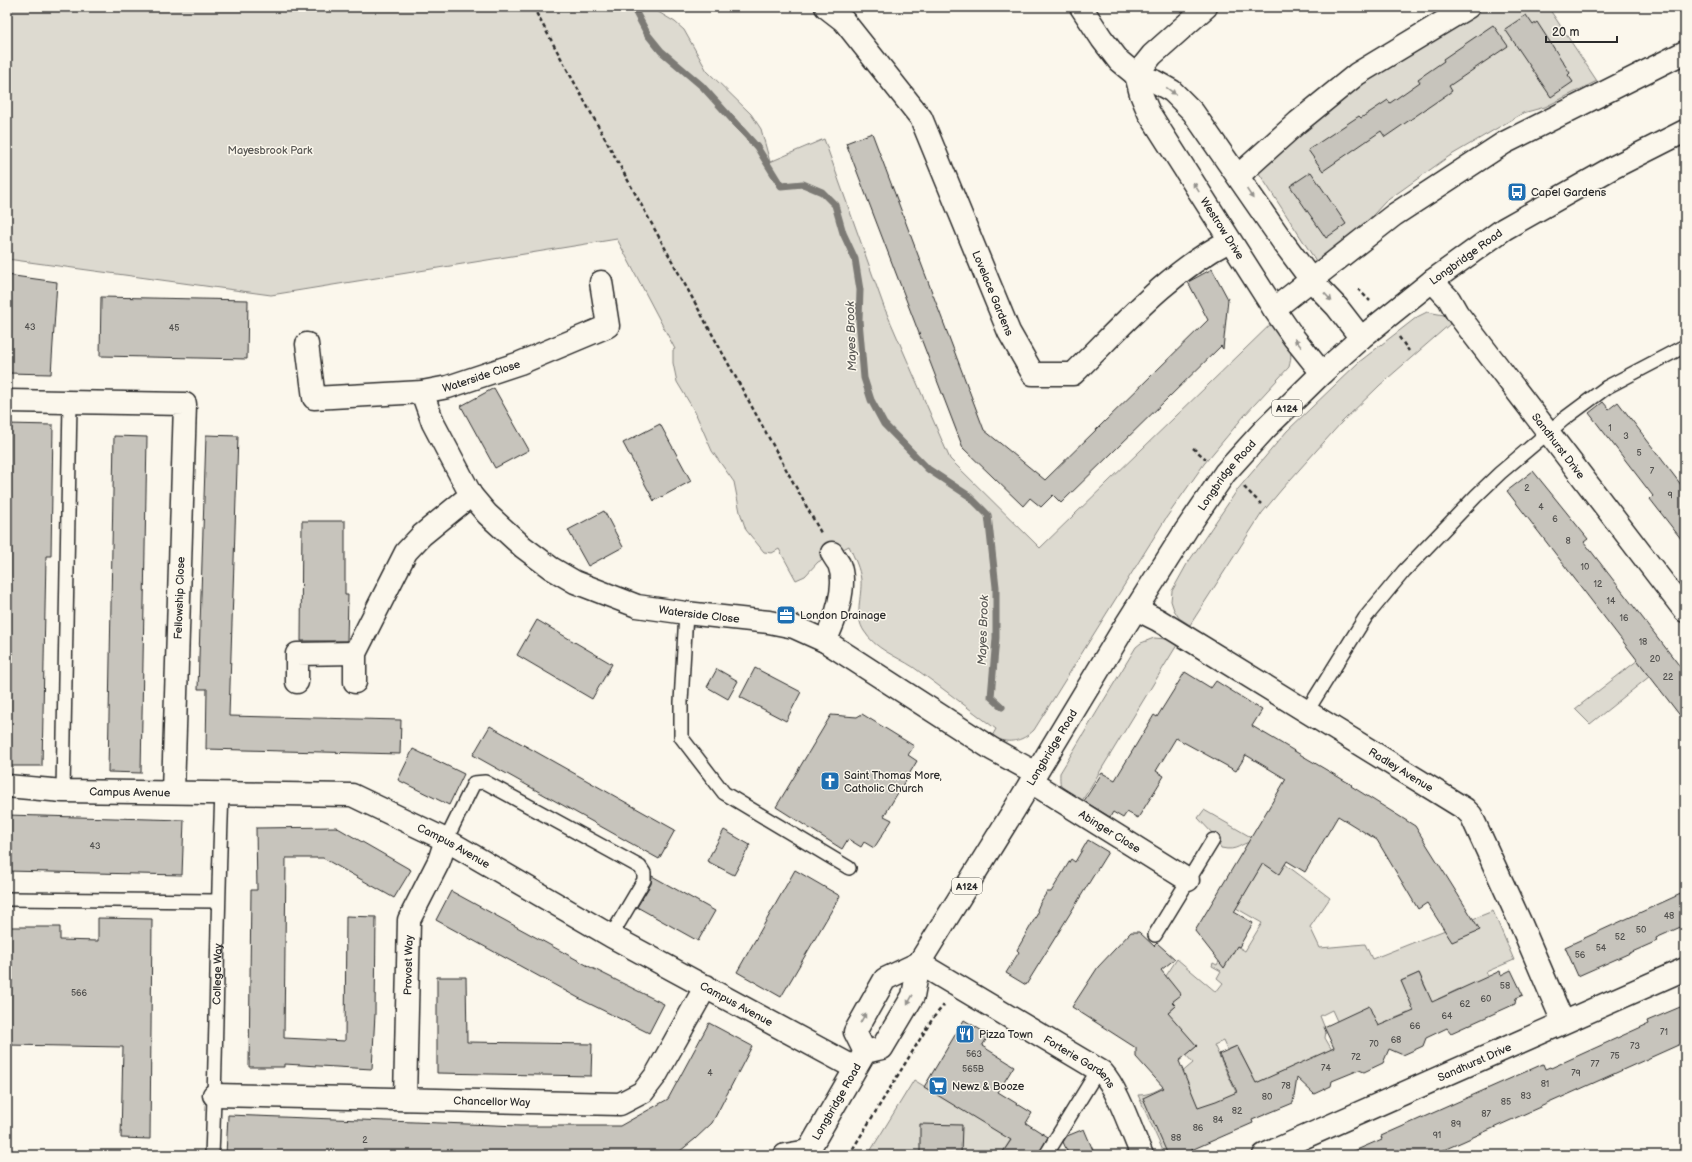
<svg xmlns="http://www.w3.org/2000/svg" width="1692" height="1162" viewBox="0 0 1692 1162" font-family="'Balsamiq Sans',sans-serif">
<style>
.green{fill:#dddad0;stroke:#84827e}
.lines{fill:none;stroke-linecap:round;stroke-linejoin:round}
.stream{stroke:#7b7a75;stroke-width:7}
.building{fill:#c7c4bc;stroke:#2b2b2b}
.service-casing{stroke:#2b2b2b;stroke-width:16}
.minor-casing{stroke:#2b2b2b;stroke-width:25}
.primary-casing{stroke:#2b2b2b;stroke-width:25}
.path{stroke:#2b2b2b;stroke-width:2.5;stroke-dasharray:4 3;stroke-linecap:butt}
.service{stroke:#fbf7ec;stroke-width:13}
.minor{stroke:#fbf7ec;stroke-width:22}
.primary{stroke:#fbf7ec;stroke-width:22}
.oneway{fill:#93918c}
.labels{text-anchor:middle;stroke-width:3;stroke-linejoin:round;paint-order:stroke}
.number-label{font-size:9px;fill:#52514f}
.shield{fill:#fbf7ec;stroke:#696865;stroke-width:1}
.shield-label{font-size:10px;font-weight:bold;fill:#2b2b2b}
.park-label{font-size:11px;fill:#585754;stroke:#fbf7ec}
.poi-label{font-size:11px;fill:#2b2b2b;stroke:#fbf7ec;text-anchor:start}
.street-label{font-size:11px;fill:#2b2b2b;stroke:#fbf7ec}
.water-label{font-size:12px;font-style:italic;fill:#5a5956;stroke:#fbf7ec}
</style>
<rect width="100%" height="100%" fill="#fbf7ec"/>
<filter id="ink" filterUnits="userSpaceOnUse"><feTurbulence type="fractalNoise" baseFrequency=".025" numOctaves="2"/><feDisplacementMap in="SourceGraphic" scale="8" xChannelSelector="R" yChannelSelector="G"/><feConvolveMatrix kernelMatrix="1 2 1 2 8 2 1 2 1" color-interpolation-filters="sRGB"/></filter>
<g filter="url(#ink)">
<path class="green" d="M7,7H650L675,22L684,30L707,71L751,114L761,129L770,162L824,139L884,307L950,459L1040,548L1276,319C1285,337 1295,346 1289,367L1244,416L1204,464L1166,518L1034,730C1022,742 1007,745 992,736L996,729C968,708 941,687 913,667C896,656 875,649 864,631C854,616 862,597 861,580C860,569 854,557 849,546L818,562L805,576L796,580L779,549L772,553L764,552L746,530L740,512L734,482L712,451L695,412L677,382L673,363V350L675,349L617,239L271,295L7,259Z
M1481,7H1548L1597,81L1545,107L1523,113L1448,157L1385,202L1363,226L1318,264L1255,167L1369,75Z
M1427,312L1444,315L1450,324L1380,385L1341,423L1282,489L1262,513L1190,625L1179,618L1174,610L1171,601L1172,591L1187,564L1238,489L1287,431L1359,362L1417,317Z
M1154,638L1167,639L1177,645L1079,806C1065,795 1059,793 1060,773L1136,647L1141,643Z
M1638,660L1650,676L1590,724L1575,709Z
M1204,810L1249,836L1254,840L1252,842C1239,843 1239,852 1221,848L1213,834L1198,818Z
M1269,852L1330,898L1310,927L1320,948L1365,944L1372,959L1493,911L1514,960L1486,972L1488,977L1463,992L1459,989L1438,999L1437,1002L1429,1006L1427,990L1419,973L1401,981L1419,1008L1411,1015L1408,1013L1388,1021L1387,1025L1379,1029L1337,1021L1332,1010L1320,1016L1326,1031L1325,1038L1332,1050L1250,1086L1253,1077L1237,1046L1227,1050L1223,1041L1214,1045L1236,1092L1164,1153L1138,1095C1160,1095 1177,1076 1193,1063L1186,1055L1197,1046L1163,1018L1176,1006L1172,1002L1166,976L1177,959L1216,992L1223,983L1217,978L1221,971L1212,966L1213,963L1217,965L1230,942L1245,951L1262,923L1236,908Z
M914,1080L1011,1139L1001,1155H868Z"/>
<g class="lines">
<path class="stream" d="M633,7L648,35L661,51L702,86L757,147L781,186L803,184L822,192L835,205L843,233L855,259L860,290L859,320L864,378L871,400L884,424L928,469L969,496L988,515L996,587V638L991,697L1002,707"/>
</g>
<path class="building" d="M1526,15L1533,25L1537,22L1570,73L1568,75L1573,82L1551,97L1505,29Z
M1493,25L1508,46L1449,86L1452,91L1385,137L1381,131L1323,171L1308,150L1359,116L1361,118L1388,100L1390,103L1420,82L1418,79L1444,61L1443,59Z
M872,133L984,430L1045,480L1208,320L1188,282L1212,269L1228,299L1223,349L1221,346L1061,503L1053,495L1041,507L1030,498L1023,506L963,448L846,143Z
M1311,172L1346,224L1326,238L1290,186Z
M7,275L57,282L51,374L7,373Z
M101,297L248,300L247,359L100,356Z
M494,388L529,450L495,468L461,406Z
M1603,402L1609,409L1618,402L1685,490V544L1650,499L1653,496L1589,413Z
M7,424L53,425L51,556H46L42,766H7Z
M660,424L691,481L654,501L623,443Z
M206,435L238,436L229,716L401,720L400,754L206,749L207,689H198Z
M114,436L147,437L141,773L108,772Z
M1533,471L1588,539L1584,542L1685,673V722L1507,491Z
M604,511L623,547L588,566L568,530Z
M302,521H345V595H348L347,641H301Z
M537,620L612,664L592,699L517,655Z
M755,668L801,692L786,721L740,697Z
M717,669L738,681L728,699L707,687Z
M1185,672L1211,688L1216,681L1262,710L1252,726L1352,785L1351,786L1415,826L1480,930L1452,942L1427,903L1418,909L1377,840L1338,816L1305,872L1287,861L1279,874L1263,863L1234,912L1253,923L1239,947L1237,946L1224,968L1195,931L1286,779L1246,755L1236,771L1176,738L1156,771L1164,776L1138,818L1127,812L1123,818L1113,812L1110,817L1084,801L1102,773L1115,780L1154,715L1157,717Z
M862,714L914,746L908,755L917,761L884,816L892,820L874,848L864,842L861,847L848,839L842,849L776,807L831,715L857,717Z
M490,726L675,830L659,859L473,755Z
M413,749L464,774L449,805L398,780Z
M7,815L184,820L182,875L7,871Z
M336,827L411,870L394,898L323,858H286L284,1038L345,1041L346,916L376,917L375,1014L372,1069L284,1064V1067H249L251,890H257L256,828Z
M724,830L750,845L734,875L707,861Z
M1088,840L1108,852L1026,985L1006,973L1019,952L1017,950L1038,913L1037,910L1040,903L1047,892H1051L1071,859L1075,862Z
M795,870L840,896L781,997L737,972Z
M652,876L715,911L698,941L637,907L651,884Z
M451,891L592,968L664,1004L649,1033L584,1001L436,920Z
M1685,892V925L1656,938L1657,941L1578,976L1565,947Z
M98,918L152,919L150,1139L121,1138L123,1047L7,1045V927H60V940L98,941Z
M1131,932H1139L1154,946L1157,943L1175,959L1161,970L1181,995L1172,1002L1176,1006L1168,1013L1197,1046L1179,1061L1198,1107L1216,1101L1237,1092L1219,1054L1237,1046L1256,1083L1334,1048L1324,1027L1369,1006L1378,1026L1414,1011L1401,981L1419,973L1432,1002L1500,971L1501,975L1511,970L1523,995L1516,998L1515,1004L1451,1033L1447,1028L1426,1038L1423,1046L1403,1055L1389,1049L1383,1063L1364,1072L1359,1070L1332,1081L1331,1086L1314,1094L1297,1078L1293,1103L1252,1120L1253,1123L1180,1155H1168L1143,1098L1164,1088L1136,1057V1048L1072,1007L1098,967Z
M437,977H466L467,1042L592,1044L591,1076L437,1073Z
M1685,1005V1042L1462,1142L1432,1155H1345L1382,1139L1381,1136L1543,1064L1545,1069L1550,1067L1551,1068L1648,1024L1647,1021Z
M964,1020L989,1035L982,1046L1014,1066L998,1092L1032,1113L1026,1123L1048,1137L1038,1155H1001L1011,1140L924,1087Z
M709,1023L752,1046L712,1123L695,1139L675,1155H226L228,1115L520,1126H620L668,1099Z
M920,1124L962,1125L961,1155H920Z
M1084,1129L1095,1155H1069L1063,1142L1067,1136Z"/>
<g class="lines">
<g class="service-casing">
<g id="service">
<path d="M686,613L681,702V737L724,793L849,868"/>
<path d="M1307,711L1365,618L1404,571L1476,496L1500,473L1564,419L1607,387L1685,346"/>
<path d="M63,791L70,403"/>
<path d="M446,840L474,783L485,782L640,867L644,873V880L611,936"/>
<path d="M7,899L217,901"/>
<path d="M1155,935L1213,840"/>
<path id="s1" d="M212,1155C217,1034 217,914 222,793"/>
<path d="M1046,1155L1098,1070"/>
</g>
</g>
<g class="minor-casing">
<g id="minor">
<path id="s2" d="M826,7L844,21L921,118L1009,332L1033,374H1073C1121,327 1168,272 1229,241"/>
<path d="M1081,7L1102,39L1119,61L1136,75L1154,81L1172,91L1193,112L1283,242L1312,281L1337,307L1361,338"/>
<path id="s3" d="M1136,75L1141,94L1149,113L1274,309L1294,338L1322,373"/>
<path d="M1136,75L1152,55L1206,7"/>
<path d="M1238,176L1298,122L1357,74L1468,7"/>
<path id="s4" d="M1432,281L1449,299L1457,313L1685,611"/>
<path d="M1274,309L1394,215L1504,143L1685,52"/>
<path id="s5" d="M307,344L314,398L422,392L448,387L520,363L608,326L601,282"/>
<path id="s6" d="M422,392L433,423L471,495L487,514L523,547L551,568L575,582L637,606L686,613L769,622L794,627L825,641L992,749L1036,773"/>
<path d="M7,401L185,404L173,792"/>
<path id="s7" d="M1136,609L1158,620L1465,809L1471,815L1521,924L1563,1022"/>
<path d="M825,641C835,621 848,586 839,564C837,561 834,557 832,553"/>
<path d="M297,682V654L355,653"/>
<path d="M355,682V653L406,552L422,535L471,495"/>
<path id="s8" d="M1031,782L1188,880"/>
<path id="s9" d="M7,786L63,791L352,795L446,840L611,936L855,1068"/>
<path id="s10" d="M919,963L1102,1072C1118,1089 1132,1133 1142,1155"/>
<path id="s11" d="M214,1095L620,1104L643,1092L656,1075L706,986"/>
<path id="s12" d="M405,1099L409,920L439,861L446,840"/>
<path id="s13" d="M1264,1155L1685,969"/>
</g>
</g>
<g class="primary-casing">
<g id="primary">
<path d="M865,1052L855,1032L885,979L919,963"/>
<path d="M785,1155L808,1151"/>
<path id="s14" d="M808,1155V1151L865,1052L882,1048L913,996L919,963L1014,810L1122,631L1186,530L1225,473L1264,430L1322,373L1361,338L1432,281L1504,229L1612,168L1685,131"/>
</g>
</g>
<path class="path" d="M533,7L821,533
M1358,289L1370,301
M1399,337L1409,351
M1193,448L1206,459
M1244,487L1261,504
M849,1155L933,1018L944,1005"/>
<use href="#service" class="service"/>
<use href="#minor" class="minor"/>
<use href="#primary" class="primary"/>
</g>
<defs><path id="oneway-solid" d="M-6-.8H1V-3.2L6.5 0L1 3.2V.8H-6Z"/></defs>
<g class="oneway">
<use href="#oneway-solid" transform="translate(1171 91) rotate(36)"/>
<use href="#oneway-solid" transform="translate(1196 187) rotate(-122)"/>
<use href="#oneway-solid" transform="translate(1250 194) rotate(56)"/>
<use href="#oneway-solid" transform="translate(1328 297) rotate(47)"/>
<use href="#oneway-solid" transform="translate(1298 343) rotate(-129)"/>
<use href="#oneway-solid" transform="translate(910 1000) rotate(119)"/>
<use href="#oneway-solid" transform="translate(863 1018) rotate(-61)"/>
</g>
</g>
<defs>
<g id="bus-square" transform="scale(1)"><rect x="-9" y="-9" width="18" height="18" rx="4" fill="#1f6fb2" stroke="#fbf7ec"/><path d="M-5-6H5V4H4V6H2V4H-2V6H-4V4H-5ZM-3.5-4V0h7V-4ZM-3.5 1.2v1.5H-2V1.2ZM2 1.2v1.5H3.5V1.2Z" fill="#fff"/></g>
<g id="office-square" transform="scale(1)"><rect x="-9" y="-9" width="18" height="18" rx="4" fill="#1f6fb2" stroke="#fbf7ec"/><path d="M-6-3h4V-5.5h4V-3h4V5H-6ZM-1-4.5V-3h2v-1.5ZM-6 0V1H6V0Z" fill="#fff"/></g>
<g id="church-square" transform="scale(1)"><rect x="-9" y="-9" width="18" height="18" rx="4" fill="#1f6fb2" stroke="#fbf7ec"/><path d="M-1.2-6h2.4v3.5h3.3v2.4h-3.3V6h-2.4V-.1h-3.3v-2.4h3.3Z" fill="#fff"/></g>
<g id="restaurant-square" transform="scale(1)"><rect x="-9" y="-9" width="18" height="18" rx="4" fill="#1f6fb2" stroke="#fbf7ec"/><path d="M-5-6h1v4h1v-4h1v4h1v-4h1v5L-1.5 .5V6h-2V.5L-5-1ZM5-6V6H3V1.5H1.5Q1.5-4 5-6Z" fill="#fff"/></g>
<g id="supermarket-square" transform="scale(1)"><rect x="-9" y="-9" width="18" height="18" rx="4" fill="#1f6fb2" stroke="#fbf7ec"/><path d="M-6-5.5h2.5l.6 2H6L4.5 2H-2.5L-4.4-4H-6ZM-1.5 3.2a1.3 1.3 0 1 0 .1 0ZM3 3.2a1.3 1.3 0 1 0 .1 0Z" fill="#fff"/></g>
</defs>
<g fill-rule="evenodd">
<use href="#bus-square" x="1517" y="192"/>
<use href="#office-square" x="786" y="615"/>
<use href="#church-square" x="830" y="781"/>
<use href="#restaurant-square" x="965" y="1034"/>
<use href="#supermarket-square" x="938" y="1086"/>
</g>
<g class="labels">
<g class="number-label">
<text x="30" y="330">43</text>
<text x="174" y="331">45</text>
<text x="1610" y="431">1</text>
<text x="1626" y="439">3</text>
<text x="1639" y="456">5</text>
<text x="1652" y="474">7</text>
<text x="1527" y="491">2</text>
<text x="1670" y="498">9</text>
<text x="1541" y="510">4</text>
<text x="1555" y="522">6</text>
<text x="1568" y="544">8</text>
<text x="1585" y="570">10</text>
<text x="1598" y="587">12</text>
<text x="1611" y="604">14</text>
<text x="1624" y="621">16</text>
<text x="1643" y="645">18</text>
<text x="1655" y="662">20</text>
<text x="1668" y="680">22</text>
<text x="95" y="849">43</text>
<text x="1669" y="919">48</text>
<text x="1641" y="933">50</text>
<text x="1620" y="940">52</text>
<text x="1601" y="951">54</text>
<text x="1580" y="958">56</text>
<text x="1505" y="989">58</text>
<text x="79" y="996">566</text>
<text x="1486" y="1002">60</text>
<text x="1465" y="1007">62</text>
<text x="1447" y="1019">64</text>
<text x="1415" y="1029">66</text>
<text x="1664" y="1035">71</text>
<text x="1396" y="1043">68</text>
<text x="1374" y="1047">70</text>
<text x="1635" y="1049">73</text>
<text x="974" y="1057">563</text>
<text x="1615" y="1059">75</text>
<text x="1356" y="1060">72</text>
<text x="1595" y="1067">77</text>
<text x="1326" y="1071">74</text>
<text x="973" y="1072">565B</text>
<text x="710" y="1076">4</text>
<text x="1576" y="1076">79</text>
<text x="1545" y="1087">81</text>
<text x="1286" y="1089">78</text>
<text x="1526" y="1099">83</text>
<text x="1267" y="1100">80</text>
<text x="1506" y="1105">85</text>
<text x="1237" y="1114">82</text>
<text x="1486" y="1117">87</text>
<text x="1218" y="1123">84</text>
<text x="1456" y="1127">89</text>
<text x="1198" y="1131">86</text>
<text x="1437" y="1138">91</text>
<text x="1176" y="1141">88</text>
<text x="365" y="1143">2</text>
</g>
<g class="shield">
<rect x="1272" y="400" width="30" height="16" rx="3"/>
<rect x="952" y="878" width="30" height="16" rx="3"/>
</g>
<g class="shield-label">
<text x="1287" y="412">A124</text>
<text x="967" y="890">A124</text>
</g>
<g class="park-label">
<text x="270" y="154">Mayesbrook Park</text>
</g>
<g class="poi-label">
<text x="1531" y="196">Capel Gardens</text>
<text x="800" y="619">London Drainage</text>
<text x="844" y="779">Saint Thomas More,<tspan x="844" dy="13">Catholic Church</tspan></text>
<text x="979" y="1038">Pizza Town</text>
<text x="952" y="1090">Newz &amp; Booze</text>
</g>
<g class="street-label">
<text dy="4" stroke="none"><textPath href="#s3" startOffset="177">Westrow Drive</textPath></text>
<text dy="4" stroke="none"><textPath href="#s14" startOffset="1132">Longbridge Road</textPath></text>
<text dy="4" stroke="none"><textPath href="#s2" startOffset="336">Lovelace Gardens</textPath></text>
<text dy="4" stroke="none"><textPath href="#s5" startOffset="224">Waterside Close</textPath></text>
<text dy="4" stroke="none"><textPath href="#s4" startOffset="208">Sandhurst Drive</textPath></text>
<text dy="4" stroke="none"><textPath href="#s14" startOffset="807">Longbridge Road</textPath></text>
<text transform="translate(179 598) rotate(-88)" y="4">Fellowship Close</text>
<text dy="4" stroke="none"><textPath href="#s6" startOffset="380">Waterside Close</textPath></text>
<text dy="4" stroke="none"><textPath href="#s14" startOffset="483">Longbridge Road</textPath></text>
<text dy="4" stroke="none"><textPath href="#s7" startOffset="310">Radley Avenue</textPath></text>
<text dy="4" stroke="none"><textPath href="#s9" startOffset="123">Campus Avenue</textPath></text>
<text dy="4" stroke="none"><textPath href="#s8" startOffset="93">Abinger Close</textPath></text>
<text dy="4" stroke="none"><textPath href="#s9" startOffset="459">Campus Avenue</textPath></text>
<text dy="4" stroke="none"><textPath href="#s12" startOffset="134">Provost Way</textPath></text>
<text dy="4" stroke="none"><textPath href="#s1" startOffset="181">College Way</textPath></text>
<text dy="4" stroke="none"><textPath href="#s9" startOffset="783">Campus Avenue</textPath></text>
<text dy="4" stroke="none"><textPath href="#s13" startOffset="230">Sandhurst Drive</textPath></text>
<text dy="4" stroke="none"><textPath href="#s10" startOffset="189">Forterie Gardens</textPath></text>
<text dy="4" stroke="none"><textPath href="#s11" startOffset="278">Chancellor Way</textPath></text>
<text dy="4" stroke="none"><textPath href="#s14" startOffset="61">Longbridge Road</textPath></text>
</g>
<g class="water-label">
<text transform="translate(851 336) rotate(-92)" y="4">Mayes Brook</text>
<text transform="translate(983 630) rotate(-88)" y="4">Mayes Brook</text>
</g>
</g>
<rect width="1692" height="1162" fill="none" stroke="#fbf7ec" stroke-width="24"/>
<rect x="12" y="12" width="1668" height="1138" fill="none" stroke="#2b2b2b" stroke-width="1.5" filter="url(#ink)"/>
<path d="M1546 36v6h71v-6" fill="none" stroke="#2b2b2b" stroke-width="2"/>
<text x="1552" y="36" font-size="12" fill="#2b2b2b" stroke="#fbf7ec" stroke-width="3" paint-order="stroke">20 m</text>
</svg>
